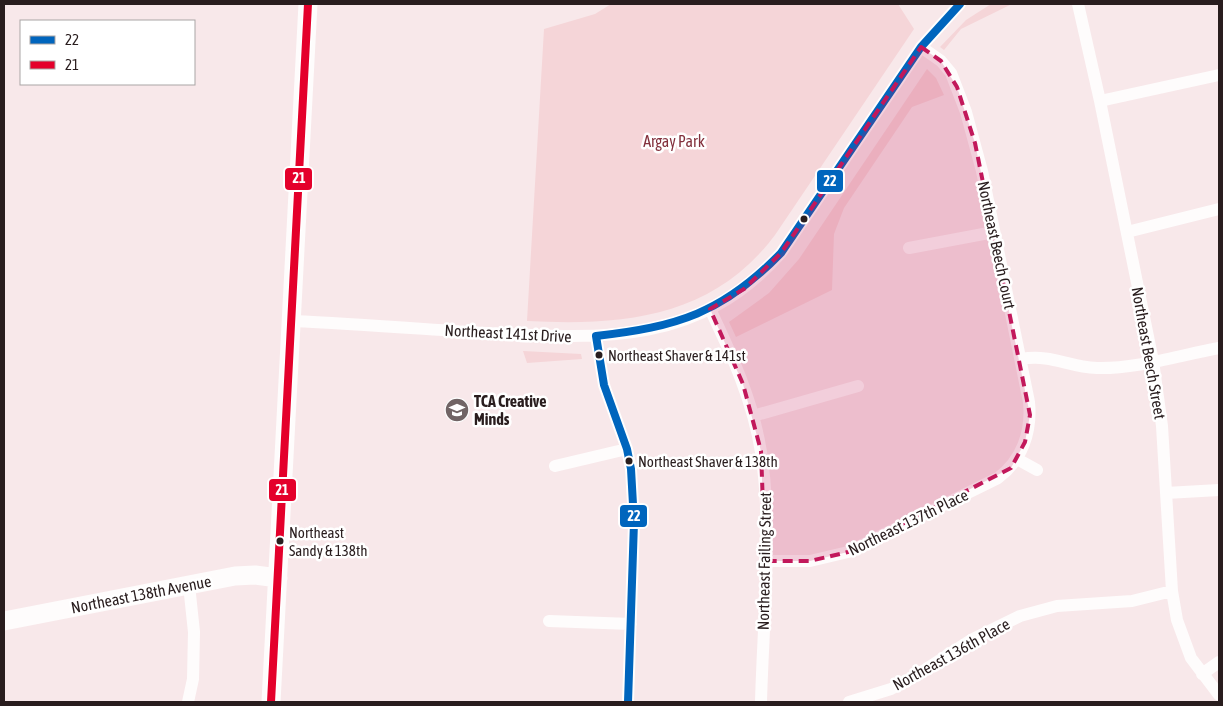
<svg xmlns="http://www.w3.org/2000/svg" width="1223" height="706" viewBox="0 0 1223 706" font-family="'Asap Condensed',sans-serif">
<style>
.green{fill:#f5d5d8}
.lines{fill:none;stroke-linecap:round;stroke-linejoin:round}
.street{stroke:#fefcfc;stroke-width:12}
.secondary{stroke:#fefcfc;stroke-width:19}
.bus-1-casing{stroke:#fff;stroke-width:11}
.bus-2-casing{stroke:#fff;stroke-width:11}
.bus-1{stroke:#0065bd;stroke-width:8}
.bus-2{stroke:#e4002b;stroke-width:8}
.marked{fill:#c2185b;fill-opacity:0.2;stroke:#c2185b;stroke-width:4;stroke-dasharray:10 6;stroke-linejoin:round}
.bus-dot{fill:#291d1e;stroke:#fff;stroke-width:2}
.labels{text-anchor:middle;stroke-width:5;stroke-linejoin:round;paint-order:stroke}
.bus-label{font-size:15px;fill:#291d1e;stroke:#fff;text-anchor:start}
.park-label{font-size:16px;fill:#83313d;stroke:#fff}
.street-label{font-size:16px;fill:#291d1e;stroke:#fff}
.poi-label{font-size:16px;font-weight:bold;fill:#291d1e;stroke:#fff;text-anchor:start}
.line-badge{stroke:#fff;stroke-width:2}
.badge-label{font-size:14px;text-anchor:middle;font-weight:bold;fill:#fff}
</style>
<rect width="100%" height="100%" fill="#f8e8ea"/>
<path class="green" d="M611,4H898L914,29L775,235C713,318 623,326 527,321L544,29L595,14Z
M991,4H1012L961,29L944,50L940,47L966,20Z
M927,69L936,78L944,95L912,107L844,208L834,234L832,290L736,337L729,322L769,293L799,259Z
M523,351L581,354L582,359L527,363Z"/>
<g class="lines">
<path class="street" d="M1078,4L1100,101L1153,361L1162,426L1172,591L1177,620L1191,658L1219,695
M1100,101L1219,75
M1127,232L1219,209
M909,248L994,232
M710,309C732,355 753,401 761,452C773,529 763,623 761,702
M293,321C358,324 422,329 486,333C600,339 698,346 781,253L921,47L960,4
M596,336L604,385L627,449L631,469L634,522L628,702
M1021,359C1053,354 1067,367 1097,368C1137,369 1180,355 1219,348
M753,416L858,386
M1017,459L1037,470
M555,466L627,449
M1166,493L1219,490
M765,561H810L848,552L998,478C1022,460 1032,432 1029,402L982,171L966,112L951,73L941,61L921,47
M549,621L631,624
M1202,674L1219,662
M188,702L193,679L194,632L189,585
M849,702L891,689L912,678L971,640L1020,616L1057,606L1132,601L1172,591"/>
<path class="secondary" d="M4,621L235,576L255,575L278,578
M271,702L308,4"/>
<g class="bus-1-casing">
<path id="bus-1" d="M596,336C677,327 723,313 781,253L921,47L960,4
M596,336L604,385L627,449L631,469L634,522L628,702"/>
</g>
<g class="bus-2-casing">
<path id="bus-2" d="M271,702L308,4"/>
</g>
<use href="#bus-1" class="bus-1"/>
<use href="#bus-2" class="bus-2"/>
</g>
<path class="marked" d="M921,47L941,61L957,87L975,143L1030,415L1025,442L1011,468L848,552L810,561H765L761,451L743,384L710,309L744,289L781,253Z"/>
<defs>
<g id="school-disc" transform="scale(1.25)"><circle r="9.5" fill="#716465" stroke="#fff"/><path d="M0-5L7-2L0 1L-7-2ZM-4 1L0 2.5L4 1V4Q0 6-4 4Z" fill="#fff"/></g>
</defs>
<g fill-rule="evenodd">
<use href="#school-disc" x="457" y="410"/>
</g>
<g class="bus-dot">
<circle cx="804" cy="219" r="4.5"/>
<circle cx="599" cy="355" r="4.5"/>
<circle cx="629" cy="461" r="4.5"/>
<circle cx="280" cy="541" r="4.5"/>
</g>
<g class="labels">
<g class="bus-label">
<text x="608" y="361">Northeast Shaver &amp; 141st</text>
<text x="638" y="467">Northeast Shaver &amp; 138th</text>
<text x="289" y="538">Northeast<tspan x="289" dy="18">Sandy &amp; 138th</tspan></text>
</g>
<g class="park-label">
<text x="674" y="147">Argay Park</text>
</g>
<g class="street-label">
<text transform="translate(997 245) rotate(78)" y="6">Northeast Beech Court</text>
<text transform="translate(508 333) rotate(3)" y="6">Northeast 141st Drive</text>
<text transform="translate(1149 353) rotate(80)" y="6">Northeast Beech Street</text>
<text transform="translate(908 522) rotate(-26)" y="6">Northeast 137th Place</text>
<text transform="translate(764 561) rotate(-89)" y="6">Northeast Failing Street</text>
<text transform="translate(141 594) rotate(-11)" y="6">Northeast 138th Avenue</text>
<text transform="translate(951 654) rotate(-29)" y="6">Northeast 136th Place</text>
</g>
<g class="poi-label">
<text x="474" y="407">TCA Creative<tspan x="474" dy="18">Minds</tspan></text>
</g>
</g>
<g class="line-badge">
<rect x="284" y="167" width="29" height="24" rx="5" fill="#e4002b"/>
<rect x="816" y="169" width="28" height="24" rx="5" fill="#0065bd"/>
<rect x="268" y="478" width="29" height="24" rx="5" fill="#e4002b"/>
<rect x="619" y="504" width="29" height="24" rx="5" fill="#0065bd"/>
</g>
<g class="badge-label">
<text x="299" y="183">21</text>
<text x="830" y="186">22</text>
<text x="282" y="495">21</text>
<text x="634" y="521">22</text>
</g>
<rect width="1223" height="706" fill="none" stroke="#291d1e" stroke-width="10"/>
<rect x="20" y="20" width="175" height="65" fill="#ffffff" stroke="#a9a5a5"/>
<rect x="30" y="36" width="25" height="8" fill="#0065bd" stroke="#a9a5a5"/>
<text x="65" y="45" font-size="15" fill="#291d1e">22</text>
<rect x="30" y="61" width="25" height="8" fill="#e4002b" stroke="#a9a5a5"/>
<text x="65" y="70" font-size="15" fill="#291d1e">21</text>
</svg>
